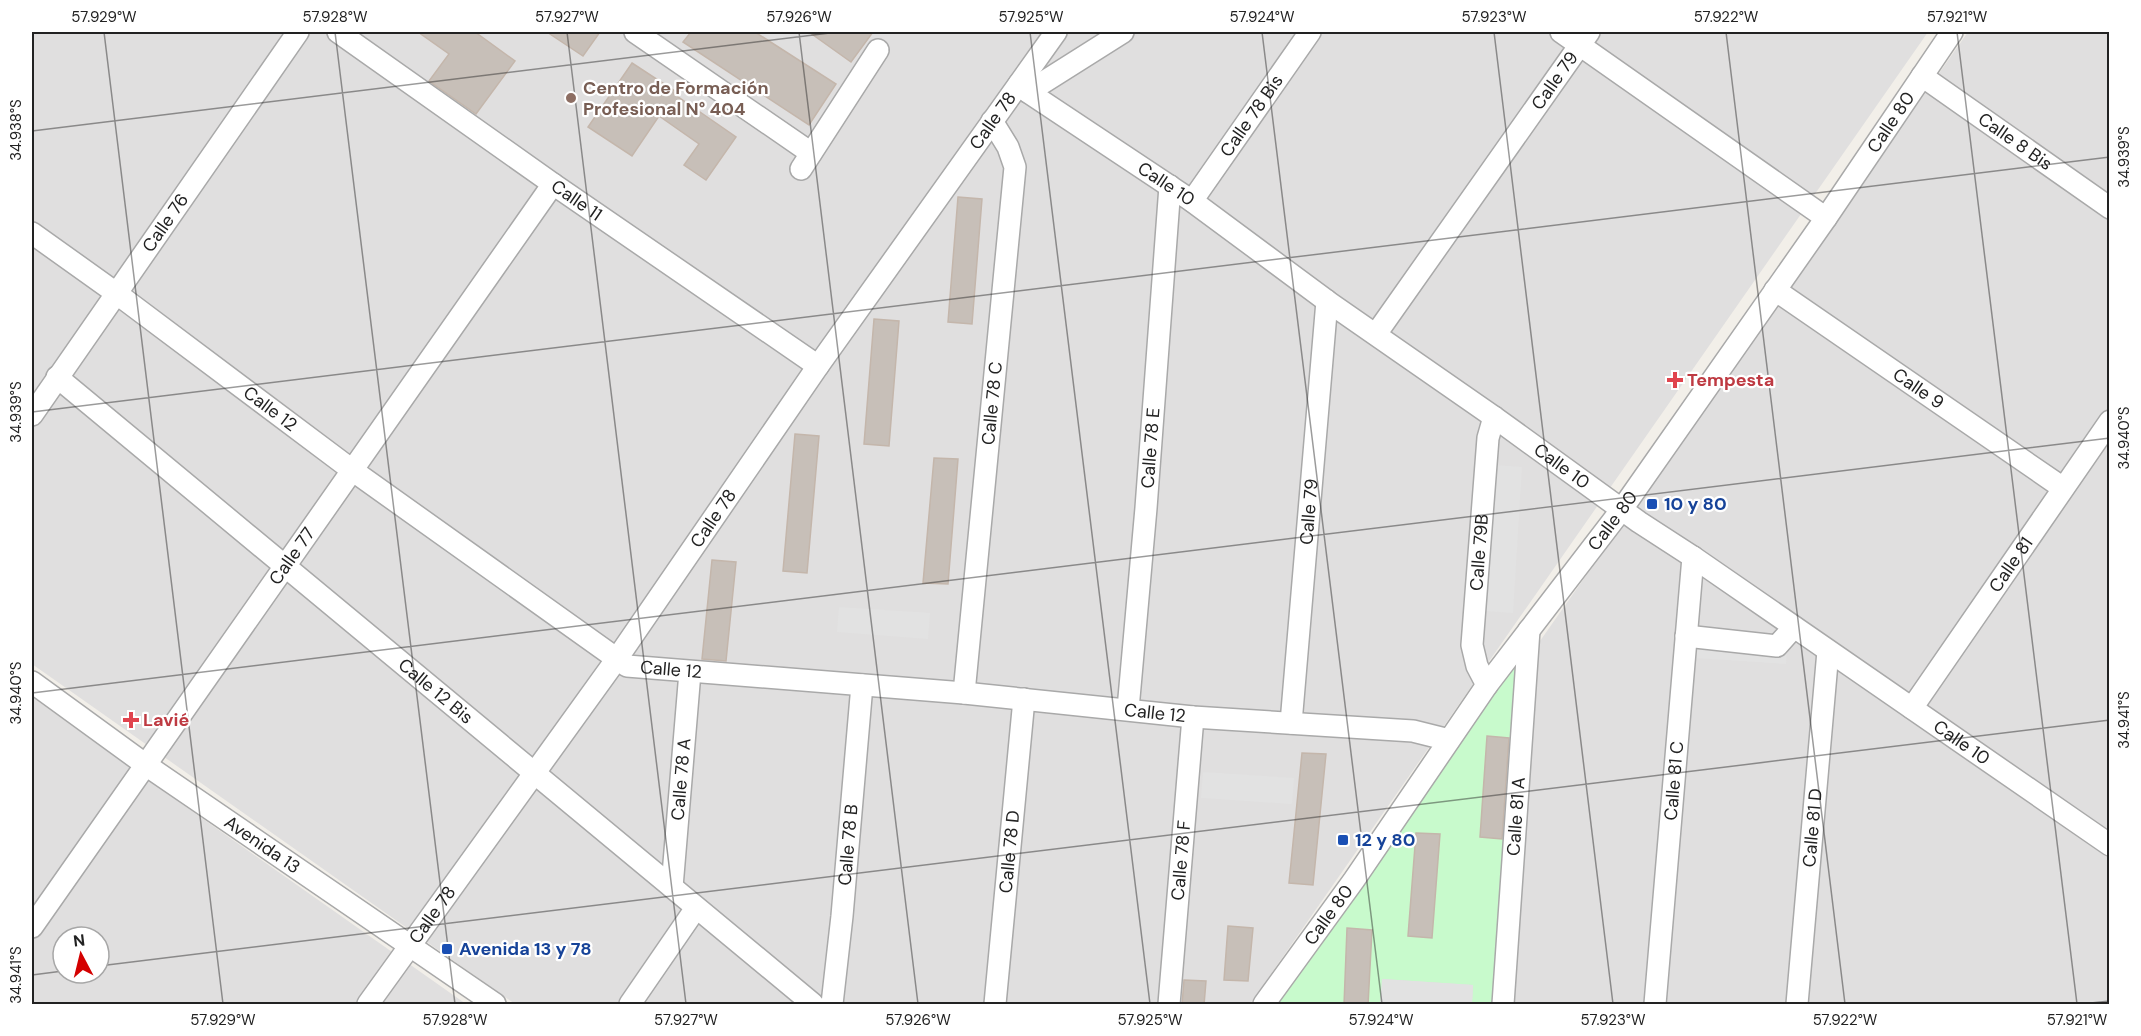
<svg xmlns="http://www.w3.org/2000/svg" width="2141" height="1036" viewBox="0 0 2141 1036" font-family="'DM Sans',sans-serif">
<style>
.residential{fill:#e0dfdf;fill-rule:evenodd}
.park{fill:#c8facc;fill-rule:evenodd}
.parking{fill:#e2e2e2}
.building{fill:#c7bfb8;stroke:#c4b6ab;stroke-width:1.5}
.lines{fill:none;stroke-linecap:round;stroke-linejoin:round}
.minor-casing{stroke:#a9a9a9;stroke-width:24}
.minor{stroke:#fff;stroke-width:21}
.ticks{fill:none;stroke:#222;stroke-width:1.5;stroke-opacity:0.45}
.education-dot{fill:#8d6e63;stroke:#fff;stroke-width:2}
.health-dot{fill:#e0444e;stroke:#fff;stroke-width:2}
.transit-dot{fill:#1a4fb4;stroke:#fff;stroke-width:2}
.labels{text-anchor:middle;stroke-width:4.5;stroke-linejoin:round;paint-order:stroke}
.street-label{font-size:18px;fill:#222;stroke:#fff}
.education-label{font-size:18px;font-weight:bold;fill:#785e54;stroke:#fff;text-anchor:start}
.health-label{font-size:18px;font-weight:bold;fill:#be3a42;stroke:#fff;text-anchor:start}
.transit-label{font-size:18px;font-weight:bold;fill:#164399;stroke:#fff;text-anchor:start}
.neatline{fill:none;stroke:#222;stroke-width:2}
.ticks-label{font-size:15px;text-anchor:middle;fill:#222}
</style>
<rect width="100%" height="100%" fill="#f2efe9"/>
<path class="residential" d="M32,32H1928L1250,1004H515L32,664Z
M1968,32H2109V1004H1285Z
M32,697L128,766L466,1004H32ZM63,937H99V973H63Z"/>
<path class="park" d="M1529,630L1503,1004H1472L1473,985L1383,979L1381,1004H1368L1372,930L1347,929L1344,1004H1264ZM1488,736L1511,738L1504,839L1480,837ZM1416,833L1440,835L1432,938L1408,936Z"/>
<path class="parking" d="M1480,464L1522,467L1513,613L1472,610Z
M839,607L930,613L928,639L837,632Z
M1697,632L1788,638L1786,664L1695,658Z
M1203,772L1294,778L1292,804L1201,798Z
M1382,979L1473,985L1472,1004H1380Z"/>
<path class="building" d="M418,32H475L515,61L476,114L429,81L449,54Z
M547,32H600L583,56Z
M691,32H755L836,84L809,125L683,42Z
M809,32H873L851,62Z
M632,63L675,91L674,94L736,137L706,180L684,165L699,144L659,116L632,156L588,127Z
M958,197L982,199L972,324L948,322Z
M874,319L899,321L889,446L864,444Z
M795,434L819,436L807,573L783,571Z
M934,458L958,459L948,584L923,583Z
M712,560L736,562L726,661L702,659Z
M1487,736L1509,738L1502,839L1480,837Z
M1302,753L1326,754L1313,885L1289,883Z
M1416,833L1440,834L1432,938L1408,936Z
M1228,926L1253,928L1248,981L1224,980Z
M1347,928L1372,930L1368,1005H1344Z
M1184,980L1206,981L1204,1005H1182Z"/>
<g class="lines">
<g class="minor-casing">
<g id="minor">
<path id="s1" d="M338,32L553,184L818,366"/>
<path d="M635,32L811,153"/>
<path d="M1561,32L1826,218"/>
<path id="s2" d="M1922,76L2110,208"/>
<path id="s3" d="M1019,84L1028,92L1192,201L1327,301L1494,417L1639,522L1693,557L2110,845"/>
<path d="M1028,92L1123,32"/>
<path d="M801,169L878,50"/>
<path id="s4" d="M1192,201L1310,32"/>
<path id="s5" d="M32,233L116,293L352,470L627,666L964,693L1193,717L1413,731L1449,740"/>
<path id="s6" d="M1775,290L2063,488"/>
<path id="s7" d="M1376,334L1589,32"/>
<path id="s8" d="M57,377L813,1004"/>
<path id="s9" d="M32,415L298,32"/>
<path d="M1686,636L1777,646L1794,627"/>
<path id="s10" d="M32,682L146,765L495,1004"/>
<path id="s11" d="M1487,685L1477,666L1472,645L1488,438L1494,417"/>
<path id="s12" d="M964,693L1015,167L1008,147L992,121"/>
<path id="s13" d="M1912,708L2110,421"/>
<path id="s14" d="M1128,709L1146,508L1170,186"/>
<path id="s15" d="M1291,723L1327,301"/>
<path id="s16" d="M672,887L690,672"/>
<path id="s17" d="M32,927L553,184"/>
<path id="s18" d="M368,1004L616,660L818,366L1056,32"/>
<path d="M630,1004L696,908"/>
<path id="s19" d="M832,1004L842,916L862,685"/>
<path id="s20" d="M995,1004L1024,699"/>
<path id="s21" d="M1169,1004L1193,717"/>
<path id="s22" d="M1264,1004L1354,880L1487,685L1622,509L1826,218L1952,32"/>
<path id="s23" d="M1503,1004L1529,630"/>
<path id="s24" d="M1655,1004L1693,557"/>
<path id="s25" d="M1797,1004L1828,651"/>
</g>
</g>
<use href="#minor" class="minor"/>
</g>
<path class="ticks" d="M104,32L223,1004M335,32L455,1004M567,32L686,1004M799,32L918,1004M1030,32L1150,1004M1262,32L1382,1004M1494,32L1613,1004M1726,32L1845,1004M1957,32L2077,1004M32,131L838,32M32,412L2110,157M32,693L2110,438M99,966L2110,720M32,975L63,971M2081,1004L2110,1001"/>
<circle class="education-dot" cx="571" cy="98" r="6"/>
<g class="health-dot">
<path d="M1672 371h6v6h6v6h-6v6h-6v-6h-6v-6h6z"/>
<path d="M128 711h6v6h6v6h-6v6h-6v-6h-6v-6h6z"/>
</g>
<g class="transit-dot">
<rect x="1646" y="498" width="12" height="12" rx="3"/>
<rect x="1337" y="834" width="12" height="12" rx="3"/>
<rect x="441" y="943" width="12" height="12" rx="3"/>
</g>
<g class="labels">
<g class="street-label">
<text dy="6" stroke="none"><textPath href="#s7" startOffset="310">Calle 79</textPath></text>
<text dy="6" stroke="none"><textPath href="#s4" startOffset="104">Calle 78 Bis</textPath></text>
<text dy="6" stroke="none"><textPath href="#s18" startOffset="1082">Calle 78</textPath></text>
<text dy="6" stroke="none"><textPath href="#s22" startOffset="1082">Calle 80</textPath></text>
<text dy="6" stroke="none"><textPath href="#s2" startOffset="114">Calle 8 Bis</textPath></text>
<text dy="6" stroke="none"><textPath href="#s3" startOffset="178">Calle 10</textPath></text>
<text dy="6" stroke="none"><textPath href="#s1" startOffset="292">Calle 11</textPath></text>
<text dy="6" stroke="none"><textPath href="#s9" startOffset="234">Calle 76</textPath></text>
<text dy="6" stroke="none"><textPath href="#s6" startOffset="174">Calle 9</textPath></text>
<text dy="6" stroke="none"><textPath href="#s12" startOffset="291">Calle 78 C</textPath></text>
<text dy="6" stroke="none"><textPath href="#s5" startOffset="296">Calle 12</textPath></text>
<text dy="6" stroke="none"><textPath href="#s14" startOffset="262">Calle 78 E</textPath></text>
<text dy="6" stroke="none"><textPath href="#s3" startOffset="664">Calle 10</textPath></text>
<text dy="6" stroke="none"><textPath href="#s15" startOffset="212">Calle 79</textPath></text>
<text dy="6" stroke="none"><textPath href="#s18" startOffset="596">Calle 78</textPath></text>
<text dy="6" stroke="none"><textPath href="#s22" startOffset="596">Calle 80</textPath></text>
<text dy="6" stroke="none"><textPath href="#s11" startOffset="136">Calle 79B</textPath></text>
<text dy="6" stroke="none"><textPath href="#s17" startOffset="453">Calle 77</textPath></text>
<text dy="6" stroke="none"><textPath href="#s13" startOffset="174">Calle 81</textPath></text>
<text dy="6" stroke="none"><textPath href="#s5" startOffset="780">Calle 12</textPath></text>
<text dy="6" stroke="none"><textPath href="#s8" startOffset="492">Calle 12 Bis</textPath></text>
<text dy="6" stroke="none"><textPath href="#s5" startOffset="1266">Calle 12</textPath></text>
<text dy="6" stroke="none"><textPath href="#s3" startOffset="1150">Calle 10</textPath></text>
<text dy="6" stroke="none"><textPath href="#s16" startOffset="108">Calle 78 A</textPath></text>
<text dy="6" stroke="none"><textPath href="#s24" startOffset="224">Calle 81 C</textPath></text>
<text dy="6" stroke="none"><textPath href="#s23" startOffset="188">Calle 81 A</textPath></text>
<text dy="6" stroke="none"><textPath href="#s25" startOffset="177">Calle 81 D</textPath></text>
<text dy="6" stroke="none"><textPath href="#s10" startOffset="282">Avenida 13</textPath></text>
<text dy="6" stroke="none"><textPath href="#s19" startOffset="160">Calle 78 B</textPath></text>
<text dy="6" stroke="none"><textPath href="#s20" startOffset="153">Calle 78 D</textPath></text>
<text dy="6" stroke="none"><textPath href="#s21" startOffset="144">Calle 78 F</textPath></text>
<text dy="6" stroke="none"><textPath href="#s18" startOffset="110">Calle 78</textPath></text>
<text dy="6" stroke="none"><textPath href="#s22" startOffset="110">Calle 80</textPath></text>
</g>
<g class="education-label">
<text x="583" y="94">Centro de Formación<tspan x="583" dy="21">Profesional N° 404</tspan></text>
</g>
<g class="health-label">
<text x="1687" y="386">Tempesta</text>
<text x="143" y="726">Lavié</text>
</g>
<g class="transit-label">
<text x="1664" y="510">10 y 80</text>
<text x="1355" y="846">12 y 80</text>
<text x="459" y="955">Avenida 13 y 78</text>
</g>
</g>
<rect width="2141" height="1036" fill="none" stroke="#ffffff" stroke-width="66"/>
<g transform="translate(81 955) rotate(353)"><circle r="28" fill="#ffffff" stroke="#a7a7a7" stroke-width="1.5"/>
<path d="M0-4.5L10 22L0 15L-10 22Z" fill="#d40000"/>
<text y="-9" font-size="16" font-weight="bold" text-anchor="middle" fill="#222222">N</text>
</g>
<rect x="33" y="33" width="2075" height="970" class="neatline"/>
<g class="ticks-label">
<text x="104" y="22">57.929°W</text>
<text x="335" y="22">57.928°W</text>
<text x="567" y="22">57.927°W</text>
<text x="799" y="22">57.926°W</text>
<text x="1031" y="22">57.925°W</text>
<text x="1262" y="22">57.924°W</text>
<text x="1494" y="22">57.923°W</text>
<text x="1726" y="22">57.922°W</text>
<text x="1957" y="22">57.921°W</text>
<text transform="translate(16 130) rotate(-90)" y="5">34.938°S</text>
<text transform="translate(2124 157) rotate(-90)" y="5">34.939°S</text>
<text transform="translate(16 412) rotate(-90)" y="5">34.939°S</text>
<text transform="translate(2124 438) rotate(-90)" y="5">34.940°S</text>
<text transform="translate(16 693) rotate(-90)" y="5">34.940°S</text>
<text transform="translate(2124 720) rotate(-90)" y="5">34.941°S</text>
<text transform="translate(16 975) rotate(-90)" y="5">34.941°S</text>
<text x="223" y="1025">57.929°W</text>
<text x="455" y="1025">57.928°W</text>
<text x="686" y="1025">57.927°W</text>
<text x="918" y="1025">57.926°W</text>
<text x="1150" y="1025">57.925°W</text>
<text x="1381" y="1025">57.924°W</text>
<text x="1613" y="1025">57.923°W</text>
<text x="1845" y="1025">57.922°W</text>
<text x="2077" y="1025">57.921°W</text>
</g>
</svg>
